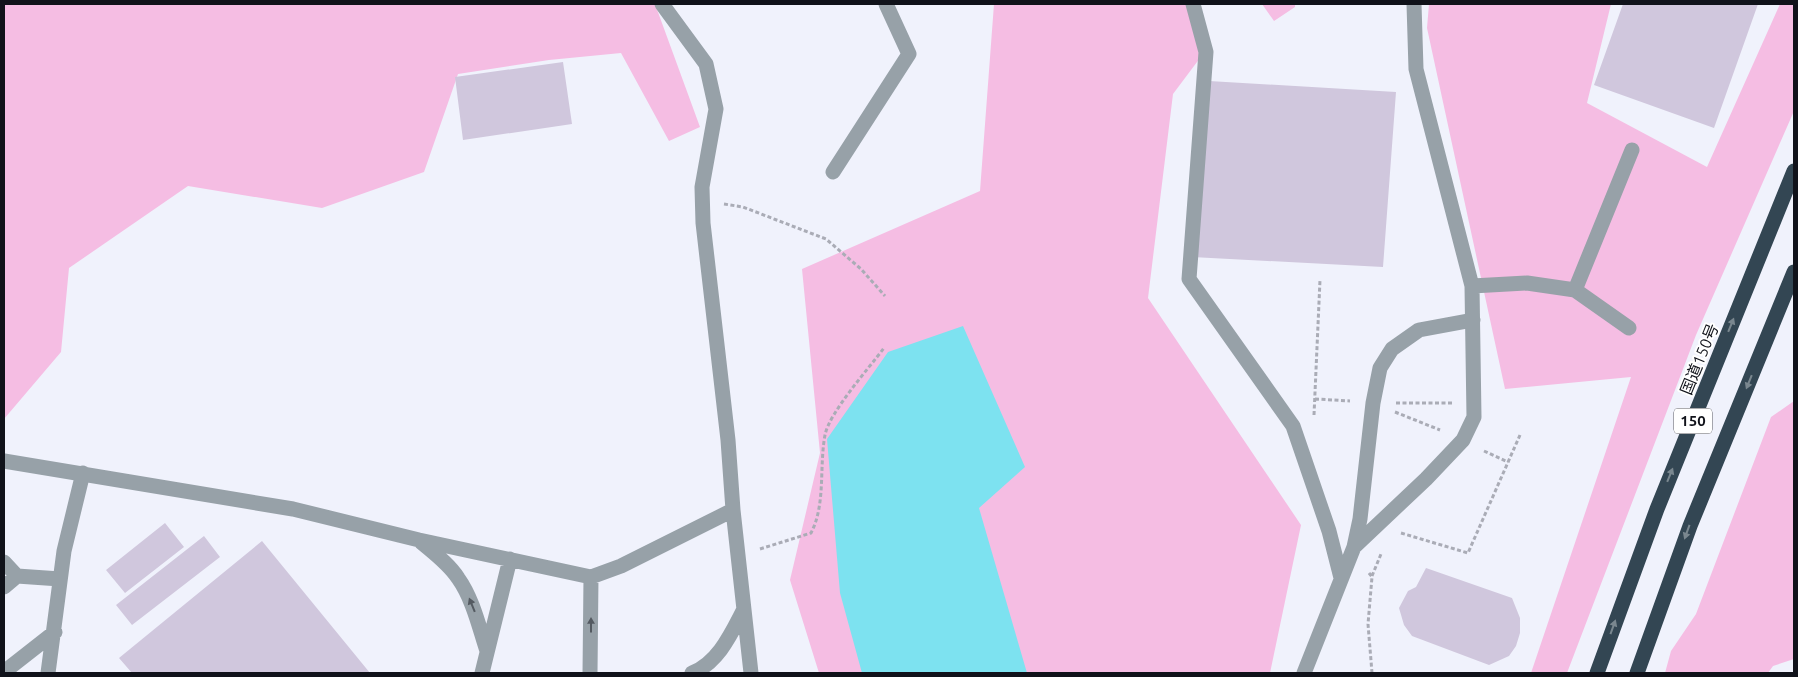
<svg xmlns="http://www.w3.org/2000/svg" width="1798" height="677" viewBox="0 0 1798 677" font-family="Ubuntu,'Noto Sans JP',sans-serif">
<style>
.green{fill:#f5bde3}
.water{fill:#7de2f0}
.building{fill:#d0c7dd}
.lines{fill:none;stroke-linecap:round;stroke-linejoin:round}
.path{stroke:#aaacb6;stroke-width:3;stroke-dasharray:4 2.5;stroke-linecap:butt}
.lane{stroke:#97a1a8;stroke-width:15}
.highway{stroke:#334653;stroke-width:15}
.oneway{fill:#7a878f}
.oneway2{fill:#545a61}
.labels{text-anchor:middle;stroke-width:4;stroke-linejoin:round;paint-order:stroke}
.shield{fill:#fff;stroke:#58595f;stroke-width:1}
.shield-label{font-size:15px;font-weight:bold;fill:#10121a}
.street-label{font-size:16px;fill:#10121a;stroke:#fff}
</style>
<rect width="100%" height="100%" fill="#f0f2fc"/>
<path class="green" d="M4,4H655L700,127L669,141L621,53L549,60L458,74L424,172L322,208L188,186L69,268L61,352L4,419Z
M994,4H1186L1203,54L1173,94L1148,298L1301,525L1270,673H819L790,580L820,453L802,269L980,191Z
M1262,4H1295V7L1274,21Z
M1429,4H1611L1587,103L1707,167L1780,4H1794V111L1696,335L1567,673H1531L1631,377L1505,389L1427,28Z
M1794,401V659L1773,666L1768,673H1665L1671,651L1696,614L1771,417Z"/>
<path class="water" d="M963,326L1025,467L979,508L1027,673H862L840,593L827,439L888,352Z"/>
<path class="building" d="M1623,4H1758L1714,128L1594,85Z
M563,62L572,124L463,140L455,77Z
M1209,81L1396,92L1383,267L1192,257Z
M165,523L184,547L125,593L106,570Z
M204,536L220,557L132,625L116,605Z
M262,541L370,673H132L119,658Z
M1426,568L1512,598L1520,618V633L1516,646L1509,656L1489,665L1412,636L1404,625L1399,608L1408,591L1416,587Z"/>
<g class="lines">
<path class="path" d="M724,204L743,207L826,239L861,269L885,296
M1315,399L1350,401
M1396,403H1452
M1395,412L1440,430
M1314,415L1320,280
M1484,451L1508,462
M1401,533L1468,553L1520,435
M760,549L811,533C826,504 819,467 825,435C829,413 869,368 884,348
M1369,573L1372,577L1368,624L1372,673
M1372,576L1381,554"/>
<path class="lane" d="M662,4L706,64L716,109L702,187L703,223L728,440L733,510L751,673
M1193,4L1206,52L1189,279L1293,426L1329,531L1341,578
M833,172L909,54L886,4
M1472,286L1527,283L1575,290L1629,328
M1575,290L1632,150
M4,461L293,509L419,540L591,577L621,566L733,510
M421,542C434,553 449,564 458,578C473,599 479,627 487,651
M1354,547L1426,479L1463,440L1474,417L1472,286L1416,69L1414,4
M4,562L17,576
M4,587L17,576L60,579
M4,672L55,632
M48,673L64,551L83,473
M482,673L510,559
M590,673L591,577
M692,673C718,663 731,634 743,611
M1304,673L1354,547L1360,519L1373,403L1380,368L1392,349L1419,330L1473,320"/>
<path class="highway" d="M1597,673L1657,509L1794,171
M1637,673L1690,526L1794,272"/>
</g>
<defs><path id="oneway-solid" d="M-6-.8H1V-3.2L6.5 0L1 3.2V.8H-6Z" transform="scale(1.25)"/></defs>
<g class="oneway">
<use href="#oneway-solid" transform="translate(1731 325) rotate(-68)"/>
<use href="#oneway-solid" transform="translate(1749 382) rotate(112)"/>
<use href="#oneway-solid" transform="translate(1670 475) rotate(-68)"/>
<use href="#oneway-solid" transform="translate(1687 532) rotate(110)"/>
<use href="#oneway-solid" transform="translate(1613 627) rotate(-70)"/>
</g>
<g class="oneway2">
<use href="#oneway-solid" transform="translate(472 605) rotate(-112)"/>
<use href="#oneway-solid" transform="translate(591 625) rotate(-90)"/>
</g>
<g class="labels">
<rect class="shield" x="1674" y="408.5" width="38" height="25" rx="4"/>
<g class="shield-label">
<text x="1693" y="426">150</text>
</g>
<g class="street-label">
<text transform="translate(1699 359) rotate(-68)" y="6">国道150号</text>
</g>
</g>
<rect width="1798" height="677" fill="none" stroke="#10121a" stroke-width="10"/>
</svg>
